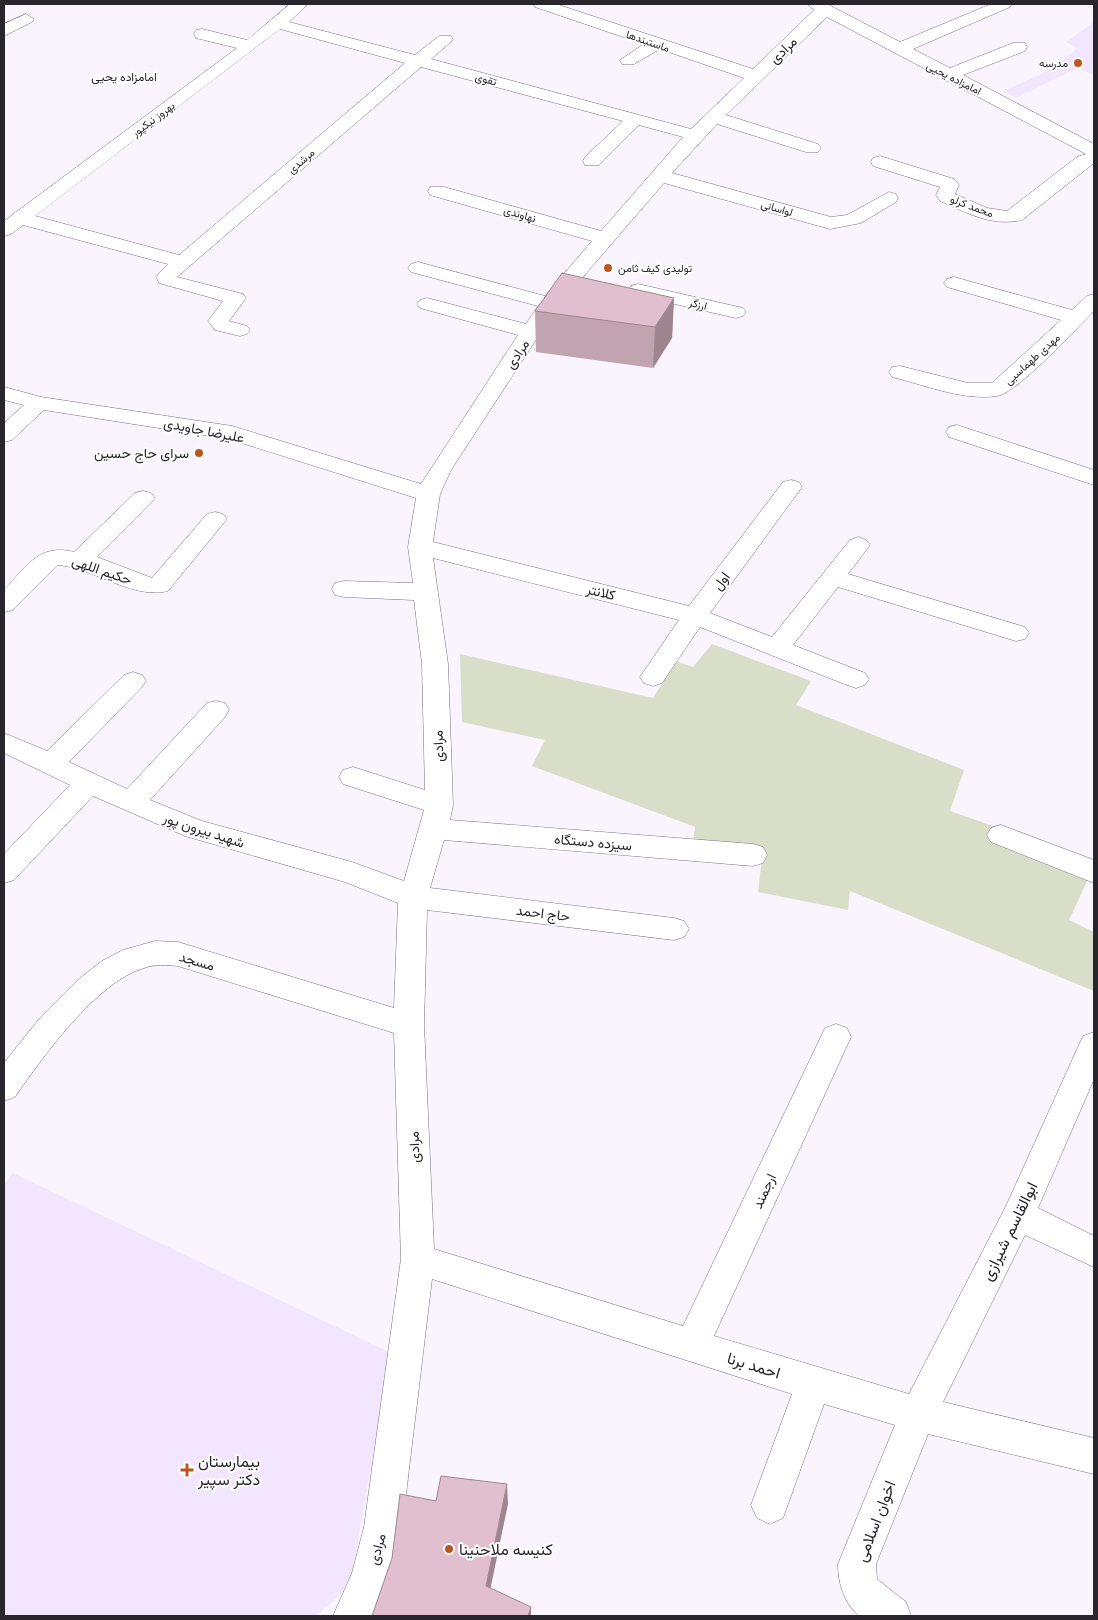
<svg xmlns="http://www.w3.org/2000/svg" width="1098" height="1620" viewBox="0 0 1098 1620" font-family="Raleway,Vazirmatn,sans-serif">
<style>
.built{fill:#f2e6fe}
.green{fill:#d8dec8}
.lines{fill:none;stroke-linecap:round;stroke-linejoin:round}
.minor-casing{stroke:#7a7184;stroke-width:1}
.minor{fill:#fff;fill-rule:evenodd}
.wall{fill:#c2a4b1}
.shaded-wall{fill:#9e8690}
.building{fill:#e1bfce;stroke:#9e8690}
.poi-dot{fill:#ba5721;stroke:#fff;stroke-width:2}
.labels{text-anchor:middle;stroke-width:4;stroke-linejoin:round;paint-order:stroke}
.far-street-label{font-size:11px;fill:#29252d;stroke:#fff}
.far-poi-label{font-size:11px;fill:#29252d;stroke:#fff;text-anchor:end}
.far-neighbourhood-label{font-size:12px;fill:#29252d;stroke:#fff}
.street-label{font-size:14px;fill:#29252d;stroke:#fff}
.poi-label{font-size:14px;fill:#29252d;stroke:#fff;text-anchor:end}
.near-street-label{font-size:16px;fill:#29252d;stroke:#fff}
.near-poi-label{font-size:16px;fill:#29252d;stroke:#fff;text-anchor:start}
</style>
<rect width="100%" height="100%" fill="#f9f4fd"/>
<path class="built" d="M1094,22V75L1077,68L1016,98L1004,91L1054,68L1077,48L1066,42Z
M13,1173L391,1353L350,1586L316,1616H4V1184Z"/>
<path class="green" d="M712,644L811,681L796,705L964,770L950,811L996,827L989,841L1088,879L1069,920L1094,932V991L850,891L848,910L758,892L763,850L693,845L695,827L532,766L545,740L462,722L460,654L653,698L676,661L693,667Z"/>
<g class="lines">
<g class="minor-casing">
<path id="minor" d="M290,4H308L289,22L415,55L439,36H451L453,40L431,59L691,129L744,78L660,49L634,64H622L620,60L644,44L535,7L533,4H556L753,69L814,10L807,4H827L900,42L991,4H1012L1010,7L913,49L950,68L1013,43H1025L1027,47L1025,51L963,75L1094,144V163L1022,220C992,227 967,213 940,201L936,195L940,187L873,166L871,162L873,158L880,156L954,179L959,185L955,194L987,208L1007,211L1077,157L1086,154L827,17L726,115L818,144L821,148L818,152H806L717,124L672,173L831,217L847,215L889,192L896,194L898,198L896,202L861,223L830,229L664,183L558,306L451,470L440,494L433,542L689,606L783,482L791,480L799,482L802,487L710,613L772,637L850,540L858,537L866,540L870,545L848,574L1025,627L1029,633L1025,639L1016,641L838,587L793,645L865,673L869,679L865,685L856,688L847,685L700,627L662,683L653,686L644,683L640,677L679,620L433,558L448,664L453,805L450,820L753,844L763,847L767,855L763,863L753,866L444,840L430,888L674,918L684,921L689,929L684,937L674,940L427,910L424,1025L434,1249L683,1326L825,1028L836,1024L847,1028L851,1037L714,1336L909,1394L1006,1206L1083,1036L1094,1032V1079L1038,1208L1094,1236V1267L1025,1235L943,1402L1094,1438V1474L928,1434L876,1564L877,1579L906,1602L911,1616H859C844,1603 838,1583 838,1564L895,1425L824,1404L783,1518L770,1524L757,1518L751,1505L792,1394L432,1279L402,1527L389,1576L372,1616H333L352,1573L364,1527L401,1259L394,1033L178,966C166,965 155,964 144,968C96,982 42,1058 15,1097L4,1101V1063L39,1019L80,978L102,961L123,950L155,941L178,942L394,1008L398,903L345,882L185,836L93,796L14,880L4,883V854L70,785L4,753V733L47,751L124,675L133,672L142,675L146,681L142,687L69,762L127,789L207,703L216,701L225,703L229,710L225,717L150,800L202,821L352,862L404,881L424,810L343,784L339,777L343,770L353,767L425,790L422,664L414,600L344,597L335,595L332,589L335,583L344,581L413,583L408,547L416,498L229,439L44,410L12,440L4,442V423L24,405L4,400V387L41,397L232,426L421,484L518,335L420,308L417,304L420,300L427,298L526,324L538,306L411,272L408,268L411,264L418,262L545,296L592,241L430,195L428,191L430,187H444L601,231L683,137L639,125L599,165H585L583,161L585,157L623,121L421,67L177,277L243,294L246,298L229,321L247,326L250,330L247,334L240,336L215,330L208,321L223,301L159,283L156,276L168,264L23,225L11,234L4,236V221L237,48L196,38L194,34L196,30L202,29L247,40ZM280,29L405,63L179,255L35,216Z
M26,14L34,19L32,22L4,36V24Z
M954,277L1072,310L1087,296L1094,294V311C1078,327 1016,394 997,396C963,401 925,385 892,377L889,372L892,367L900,366L968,383H992L1061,320L947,287L944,283L947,279Z
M638,284L743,308L746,312L743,316L736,318L631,294L628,290L631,286Z
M957,425L1094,470V485L949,437L946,432L949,427Z
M143,491L151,493L155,498L151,503L97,557L152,578L207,514L215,512L223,514L227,519L168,591C133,600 94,568 58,565L13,610L4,612V590C26,567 39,543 74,552L135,493Z
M1001,825L1094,860V883L991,842L987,835L991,828Z"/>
</g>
<use href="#minor" class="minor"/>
</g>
<path class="wall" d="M674,298L672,338L653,368L536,352L535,311Z"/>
<path class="shaded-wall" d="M674,298L672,338L653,368L655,327Z
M507,1484L508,1504L487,1605L486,1586Z
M531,1607V1616H528Z"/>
<path class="building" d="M562,273L674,298L655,327L535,311Z
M441,1476L507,1484L486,1586L531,1607L528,1616H372L392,1558L400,1494L436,1501Z"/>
<g class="poi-dot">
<circle cx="1078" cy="63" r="5"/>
<circle cx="608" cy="268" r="5"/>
<circle cx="199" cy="453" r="5"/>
<path d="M184.5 1462.5h5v5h5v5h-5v5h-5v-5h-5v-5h5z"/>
<circle cx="449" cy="1549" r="5"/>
</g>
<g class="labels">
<g class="far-street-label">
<text transform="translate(648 41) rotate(19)" y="4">ماستبندها</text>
<text transform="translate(954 78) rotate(27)" y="4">امامزاده یحیی</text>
<text transform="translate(486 79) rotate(15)" y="4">تقوی</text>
<text transform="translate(153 119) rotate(-37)" y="4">بهروز نیکپور</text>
<text transform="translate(301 161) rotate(-41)" y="4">مرشدی</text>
<text transform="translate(972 206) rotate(20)" y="4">محمد کرلو</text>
<text transform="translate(777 208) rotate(16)" y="4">لواسانی</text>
<text transform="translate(520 214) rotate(16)" y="4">نهاوندی</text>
<text transform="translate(698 304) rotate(13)" y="4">ارزگر</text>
<text transform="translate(1032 359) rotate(-42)" y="4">مهدی طهماسبی</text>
</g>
<g class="far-poi-label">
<text x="1068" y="67">مدرسه</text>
<text x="618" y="272" text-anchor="start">تولیدی کیف ثامن</text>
</g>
<g class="far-neighbourhood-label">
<text x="124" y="81">امامزاده یحیی</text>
</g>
<g class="street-label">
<text transform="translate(783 50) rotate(-44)" y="5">مرادی</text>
<text transform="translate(517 354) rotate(-57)" y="5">مرادی</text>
<text transform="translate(204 430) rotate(11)" y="5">علیرضا جاویدی</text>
<text transform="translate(102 570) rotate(19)" y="5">حکیم اللهی</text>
<text transform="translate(721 581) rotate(-53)" y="5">اول</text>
<text transform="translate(601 592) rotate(14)" y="5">کلانتر</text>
<text transform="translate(438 746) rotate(-92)" y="5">مرادی</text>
<text transform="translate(204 830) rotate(18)" y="5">شهید بیرون پور</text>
<text transform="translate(593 842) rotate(5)" y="5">سیزده دستگاه</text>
<text transform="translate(543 913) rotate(7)" y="5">حاج احمد</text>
<text transform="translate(197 961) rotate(16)" y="5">مسجد</text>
<text transform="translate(414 1147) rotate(-92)" y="5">مرادی</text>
<text transform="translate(764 1191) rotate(-65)" y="5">ارجمند</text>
<text transform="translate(377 1549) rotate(-75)" y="5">مرادی</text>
</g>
<g class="poi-label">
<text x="189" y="458">سرای حاج حسین</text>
</g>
<g class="near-street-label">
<text transform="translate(1009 1231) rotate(-64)" y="6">ابوالقاسم شیرازی</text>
<text transform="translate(754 1365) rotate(17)" y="6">احمد برنا</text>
<text transform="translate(875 1521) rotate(-69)" y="6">اخوان اسلامی</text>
</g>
<g class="near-poi-label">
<text x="198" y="1467">بیمارستان<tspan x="198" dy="18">دکتر سپیر</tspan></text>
<text x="459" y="1555">کنیسه ملاحنینا</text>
</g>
</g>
<rect width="1098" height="1620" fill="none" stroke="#29252d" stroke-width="10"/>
</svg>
